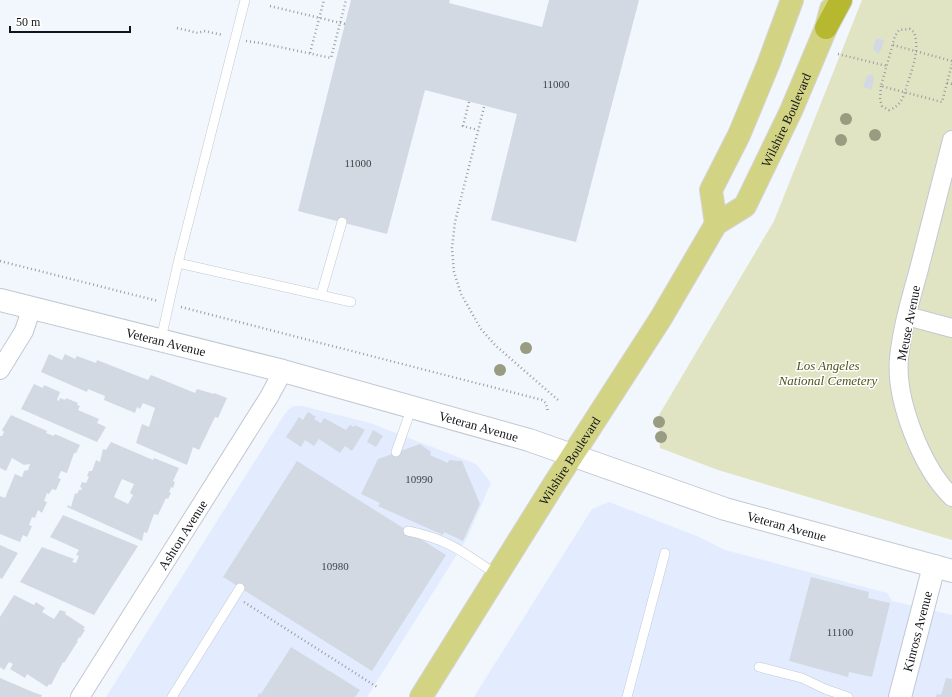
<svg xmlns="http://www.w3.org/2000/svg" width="952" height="697" viewBox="0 0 952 697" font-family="Georgia,serif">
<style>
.built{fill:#e2ecfe}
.green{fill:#e1e4c3}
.building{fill:#d2d9e3;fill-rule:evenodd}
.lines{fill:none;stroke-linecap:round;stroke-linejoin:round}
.service-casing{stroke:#c2c8d3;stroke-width:10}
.minor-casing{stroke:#c2c8d3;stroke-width:20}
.tertiary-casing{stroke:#c2c8d3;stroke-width:24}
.primary-casing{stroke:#d4d5d5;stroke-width:24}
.motorway-casing{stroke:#d4d5d5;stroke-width:24}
.path{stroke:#9a9da2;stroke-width:2.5;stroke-dasharray:1 3;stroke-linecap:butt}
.service{stroke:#fff;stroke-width:9}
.minor{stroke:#fff;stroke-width:18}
.tertiary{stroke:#fff;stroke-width:22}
.primary{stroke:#d3d483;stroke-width:22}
.motorway{stroke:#b6b830;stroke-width:22}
.tree{fill:#999c80}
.labels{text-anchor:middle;stroke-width:3;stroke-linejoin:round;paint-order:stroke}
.number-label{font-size:11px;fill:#42454a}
.street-label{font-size:13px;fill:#121417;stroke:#fff}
.park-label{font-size:13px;font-style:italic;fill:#51531a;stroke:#fff}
</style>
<rect width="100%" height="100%" fill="#f2f6fd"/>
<path class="built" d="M294,406H302L370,423L476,464L491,483L466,540L367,697H106L284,415L289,409Z
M609,502L699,537L725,550L887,593L892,601L952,615V697H474L592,509Z"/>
<path class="green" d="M862,0H952V540L718,470L660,448L659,415L774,221Z"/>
<path class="building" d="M351,0H450L449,3L542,27L549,0H639L576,242L491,220L517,114L425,90L387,234L298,211Z
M876,38L884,40L882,48L878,54L873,49Z
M873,74L874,81L871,90L863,87L867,76Z
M49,354L62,360L65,354L75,359L77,356L96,363L97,360L148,380L151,375L195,393L197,389L214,394V393L227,398L218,418L215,417L199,450L193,447L187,465L136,443L142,424L149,427L155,408L143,403L140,409L137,407L135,413L104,400L105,396L88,389L87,392L41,372Z
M34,384L43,388L44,385L60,392L57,400L59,401L60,398L65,400L66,398L78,403L77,405L80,406L78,410L99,419L97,423L106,427L97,442L21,409Z
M308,412L316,417L314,419L321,423L324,418L346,430L350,425L354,427L355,425L365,430L352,451L345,446L340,453L319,439L314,446L305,440L301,447L286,437L299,417L303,420Z
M11,415L47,431L46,433L54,436L55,434L80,445L76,453H74L67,473L61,471L58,478L61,479L56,490L52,489L49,494L47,493L44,501L47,502L42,513L38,510L35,518L32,517L29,525L32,526L27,537L23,535L20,542L0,534V496L5,498L15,474L22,477L24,471L28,470L30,464L24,465L12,458L6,471L0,468V436H2L4,432L2,430Z
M373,430L383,436L376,447L367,442Z
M111,442L153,460L154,458L179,468L173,481L175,482L173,488L171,487L169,492L171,493L168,499L166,498L158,515L154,514L147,533L144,532L142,541L67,507L68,505L71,507L75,493L77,494L79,490H81L82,488L80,487L82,482L86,483L89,477L87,476L89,471H92L96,460L100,462L103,449L106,450ZM122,479L134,484L130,493L133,495L128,504L114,497Z
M420,444L431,452L430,455L448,463L449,460L462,461L480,504L463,541L444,532L443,535L378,506L380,503L361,494L378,459Z
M297,461L446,555L372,671L223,577Z
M63,515L138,546L94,615L20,582L42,547L74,559L72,562L76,563L79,556L76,555L79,550L50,537Z
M0,545L18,553L2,579L0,578Z
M811,577L869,592L868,598L890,603L872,677L849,672L848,677L789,661Z
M14,595L34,605L36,602L45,608L42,612L54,619L60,610L66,612L65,614L85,627L83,629L85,630L80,638L79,637L77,641H78L64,663L63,662L51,685L49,684L47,687L27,674L25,678L10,669L13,664L9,662L4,670L0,667V617Z
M291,647L360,690L355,697H257L259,693L261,694Z
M0,678L35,693L42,695L41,697H0Z
M946,678L952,679V697H936L937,694L941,695Z"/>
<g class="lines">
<g class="service-casing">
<path id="service" d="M178,263L351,302
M321,295L342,222
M161,339L178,263L245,0
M396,452L412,407
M408,531C448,539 465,553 497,575
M759,667L802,678L825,689L848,697
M172,697L240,588
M627,697L665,553"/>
</g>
<g class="minor-casing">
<g id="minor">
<path d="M952,140C941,183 930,226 919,269C911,298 902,328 899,358C895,400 922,468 952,497"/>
<path d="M907,316L952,328"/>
<path d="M0,370L24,331L32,307"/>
<path id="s1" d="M80,697L269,397L283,371"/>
</g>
</g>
<g class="tertiary-casing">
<g id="tertiary">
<path id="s2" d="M0,300L283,371L529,440L725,509L952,571"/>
<path id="s3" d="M900,697L934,566"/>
</g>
</g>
<g class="primary-casing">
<g id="primary">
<path d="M716,224L711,190L739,135L768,65L792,0"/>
<path id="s4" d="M421,697L554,484L661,318L716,224L745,206L791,111L826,28L831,9"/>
</g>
</g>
<g class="motorway-casing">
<path id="motorway" d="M826,28L841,0"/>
</g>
<path class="path" d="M270,6L345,24
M177,28L198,33L204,31L223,35
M246,41L261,43L331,58L346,0
M893,45L952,61
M310,53L324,0
M838,54L887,66
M947,83L952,84
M881,86L880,100L882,106L889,110C898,107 902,101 905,92C910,74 921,51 914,32L910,29L899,30L895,36L881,86L942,102L952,64
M469,102L463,126L478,130
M484,107L455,222L452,248L454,272L461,294L481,329L495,345L558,400
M0,261L158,301
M181,307L542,400L546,403L548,412
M244,602L377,687"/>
<use href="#service" class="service"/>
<use href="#minor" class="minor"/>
<use href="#tertiary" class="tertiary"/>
<use href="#primary" class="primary"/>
<use href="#motorway" class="motorway"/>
</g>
<g class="tree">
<circle cx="846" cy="119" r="6"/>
<circle cx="875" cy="135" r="6"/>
<circle cx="841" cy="140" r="6"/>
<circle cx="526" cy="348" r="6"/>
<circle cx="500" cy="370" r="6"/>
<circle cx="659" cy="422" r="6"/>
<circle cx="661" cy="437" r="6"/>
</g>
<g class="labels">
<g class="number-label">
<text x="556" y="88">11000</text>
<text x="358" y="167">11000</text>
<text x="419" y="483">10990</text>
<text x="335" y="570">10980</text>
<text x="840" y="636">11100</text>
</g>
<g class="street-label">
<text dy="5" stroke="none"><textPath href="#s4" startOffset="687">Wilshire Boulevard</textPath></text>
<text transform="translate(908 323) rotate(-79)" y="5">Meuse Avenue</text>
<text dy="5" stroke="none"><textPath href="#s2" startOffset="171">Veteran Avenue</textPath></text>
<text dy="5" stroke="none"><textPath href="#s2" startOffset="495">Veteran Avenue</textPath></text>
<text dy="5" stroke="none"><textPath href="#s4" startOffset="279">Wilshire Boulevard</textPath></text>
<text dy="5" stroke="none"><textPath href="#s2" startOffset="819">Veteran Avenue</textPath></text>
<text dy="5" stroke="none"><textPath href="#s1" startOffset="192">Ashton Avenue</textPath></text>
<text dy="5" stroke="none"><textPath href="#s3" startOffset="68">Kinross Avenue</textPath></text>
</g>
<g class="park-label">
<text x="828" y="370">Los Angeles<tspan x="828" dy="15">National Cemetery</tspan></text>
</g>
</g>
<path d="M10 26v6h120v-6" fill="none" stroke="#121417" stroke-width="2"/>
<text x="16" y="26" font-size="12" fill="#121417" stroke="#ffffff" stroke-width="3" paint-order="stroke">50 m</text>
</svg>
